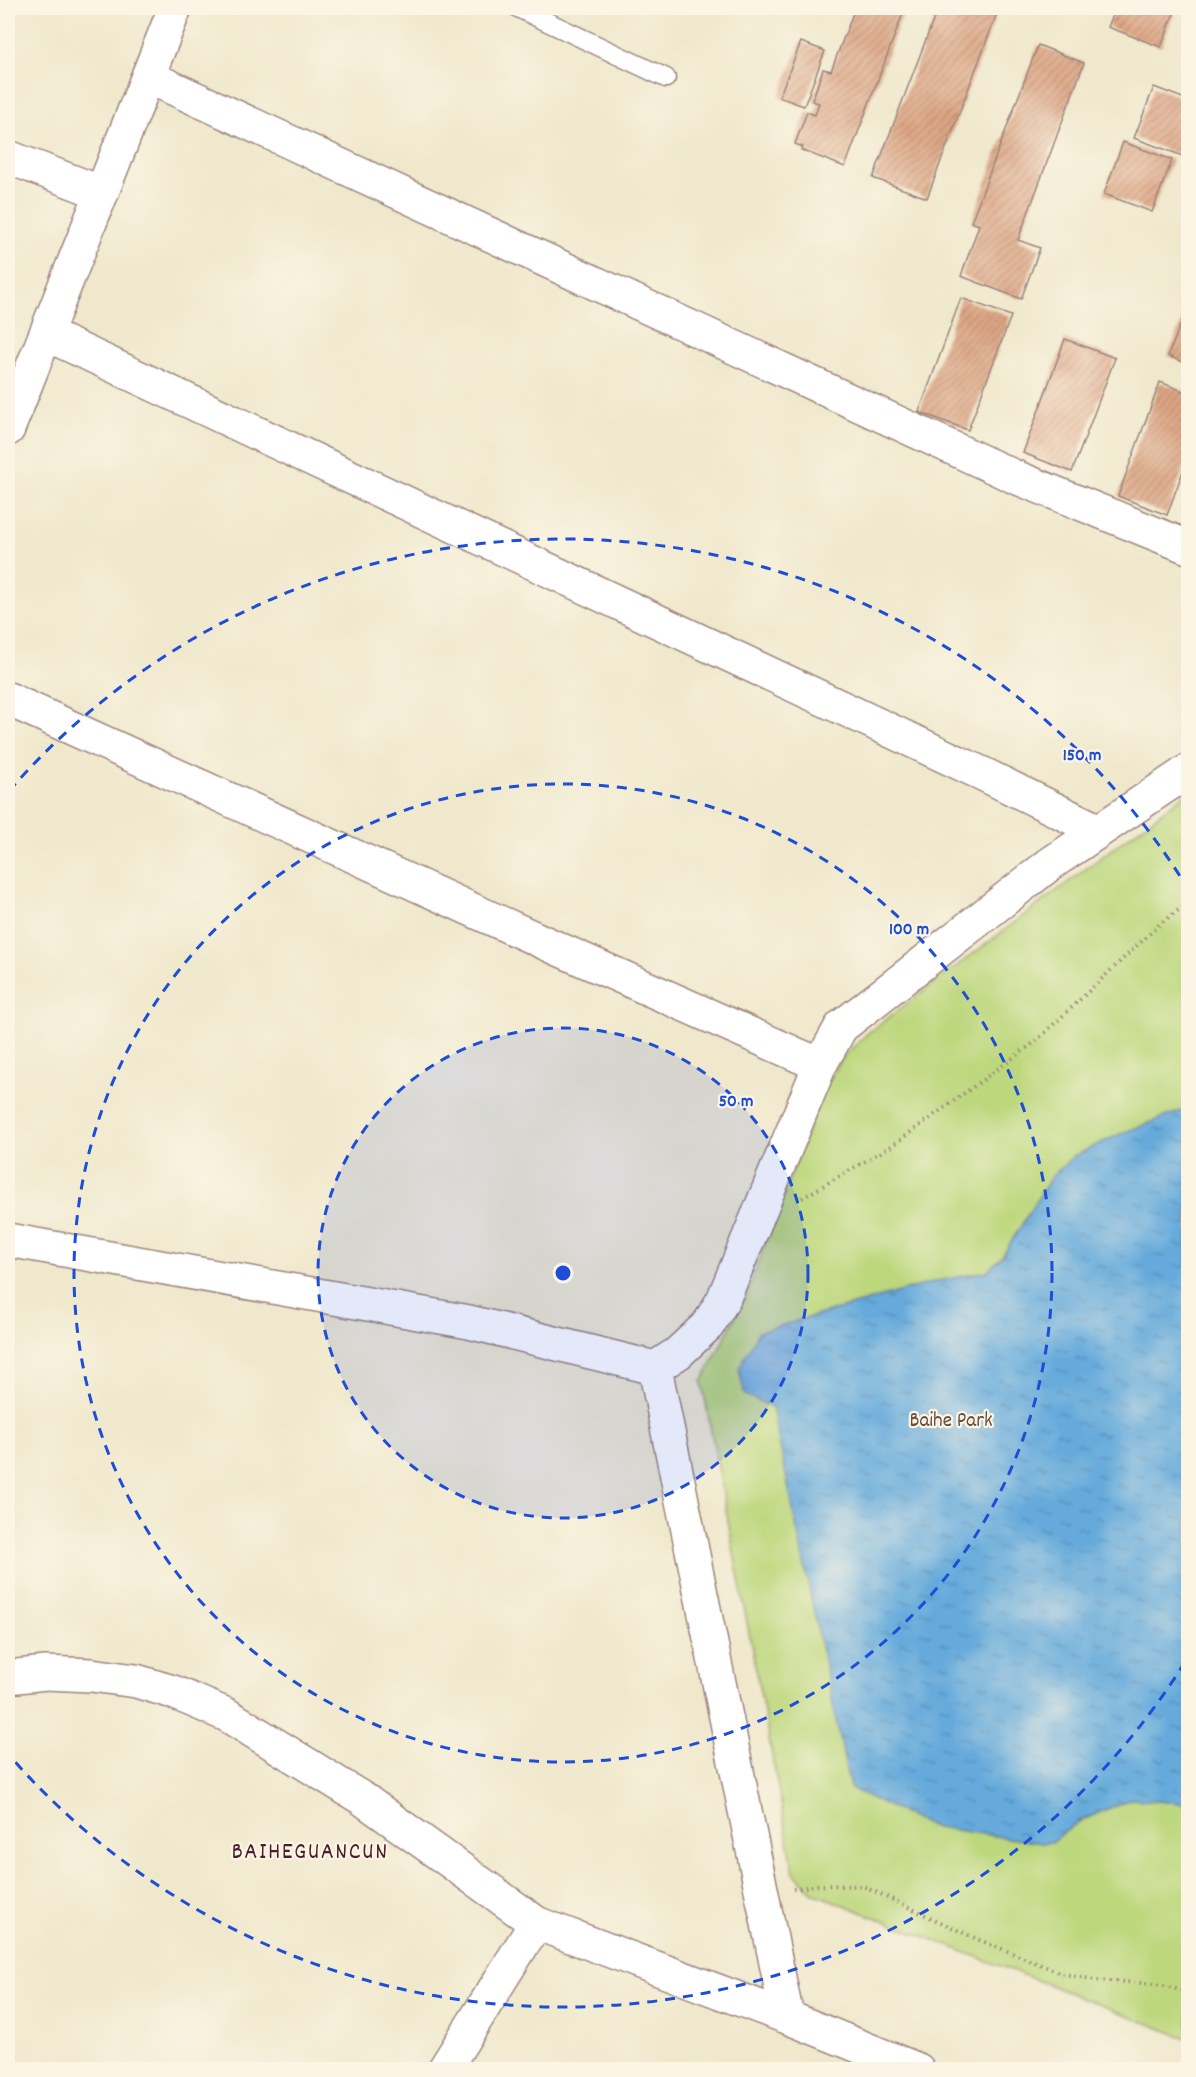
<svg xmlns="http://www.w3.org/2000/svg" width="1196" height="2077" viewBox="0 0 1196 2077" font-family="Dekko,sans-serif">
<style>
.green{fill:#bcd77c;stroke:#837b54;stroke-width:1.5}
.water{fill:url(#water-ripples);stroke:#586483;stroke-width:1.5}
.building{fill:url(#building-hatch)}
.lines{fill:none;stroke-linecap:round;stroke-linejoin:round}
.lane-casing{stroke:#9c847c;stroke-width:21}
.street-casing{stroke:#9c847c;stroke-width:36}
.path{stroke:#9c847c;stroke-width:4;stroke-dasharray:1.5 4.5;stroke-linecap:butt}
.lane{stroke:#fff;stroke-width:18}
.street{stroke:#fff;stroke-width:33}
.ring{fill:none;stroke:#1d4ed8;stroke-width:3;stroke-dasharray:10 8}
.labels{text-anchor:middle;stroke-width:4.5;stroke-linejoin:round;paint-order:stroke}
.park-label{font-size:21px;fill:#664d3f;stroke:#fcf5e5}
.quarter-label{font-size:24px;letter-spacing:1.5px;fill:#4a1f2b;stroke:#fcf5e5}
.centre{fill:#1d4ed8;stroke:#fcf5e5;stroke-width:3}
.ring-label{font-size:18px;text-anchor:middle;font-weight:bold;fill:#1d4ed8;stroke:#fcf5e5;stroke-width:4.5;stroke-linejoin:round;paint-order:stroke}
</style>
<defs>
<pattern id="water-ripples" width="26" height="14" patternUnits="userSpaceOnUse" patternTransform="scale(1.5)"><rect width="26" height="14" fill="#65aadb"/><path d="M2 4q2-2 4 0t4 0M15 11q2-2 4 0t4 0" fill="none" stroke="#558ab2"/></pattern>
<pattern id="building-hatch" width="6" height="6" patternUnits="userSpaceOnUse" patternTransform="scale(1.5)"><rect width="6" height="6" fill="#dda684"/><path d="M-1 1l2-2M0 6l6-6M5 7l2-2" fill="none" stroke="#b5876c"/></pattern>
</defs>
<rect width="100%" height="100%" fill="#fcf5e5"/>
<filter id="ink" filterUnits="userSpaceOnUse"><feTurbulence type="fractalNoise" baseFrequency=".0167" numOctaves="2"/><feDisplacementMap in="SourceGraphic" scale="12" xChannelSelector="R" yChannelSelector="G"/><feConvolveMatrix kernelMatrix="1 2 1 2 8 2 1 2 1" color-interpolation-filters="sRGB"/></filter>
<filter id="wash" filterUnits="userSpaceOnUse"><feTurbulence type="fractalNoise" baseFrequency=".008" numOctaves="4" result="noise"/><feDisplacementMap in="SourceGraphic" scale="24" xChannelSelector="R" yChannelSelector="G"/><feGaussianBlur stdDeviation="1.35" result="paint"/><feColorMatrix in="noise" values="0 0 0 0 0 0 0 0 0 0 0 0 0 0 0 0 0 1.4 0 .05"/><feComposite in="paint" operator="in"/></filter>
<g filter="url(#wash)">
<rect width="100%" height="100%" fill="#efe8cc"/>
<path class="green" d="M1188,792V2039L813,1893L794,1873L702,1382L746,1296L820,1097L843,1057L869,1032Z"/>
<path class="water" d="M1188,1108V1808L1181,1803L1130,1799L1078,1822L1052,1842L1042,1843L930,1826L850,1788L772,1407L745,1395L739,1369L758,1332L938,1281L987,1271L1003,1255L1051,1177L1074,1156L1120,1134Z"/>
<g id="blocks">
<path class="building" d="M855,8H905L845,167L801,150L803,147L795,144L807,112L815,115L819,103L812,101L823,69L831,71Z
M938,8H999L927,198L873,178Z
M1116,8H1176L1161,47L1108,27Z
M801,42L825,51L804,106L779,97Z
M1038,45L1084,63L1018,240L1040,248L1021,299L961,276L979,225L971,222Z
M1154,87L1188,100V143L1183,156L1134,138Z
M1123,142L1172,160L1152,212L1104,194Z
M1188,293V364L1168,356L1188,305L1184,304Z
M961,298L1011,316L968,430L919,412Z
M1065,339L1115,358L1072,472L1023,453Z
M1160,382L1188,393V457L1167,515L1118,496Z"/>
</g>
</g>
<g filter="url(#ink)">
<use href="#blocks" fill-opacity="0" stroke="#9c847c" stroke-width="1.5"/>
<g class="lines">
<g class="lane-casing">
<path id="lane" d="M518,8L666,78"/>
</g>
<g class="street-casing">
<path id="street" d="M149,77L1013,476L1188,547
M8,157L102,193
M46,334L985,775L1099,831
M8,429L175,8
M8,699L543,942L820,1065
M8,1240L469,1322L655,1368L678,1353L708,1325L723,1300L820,1065L841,1027L1050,864L1188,771
M655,1368L787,2017
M8,1677L46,1673L91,1675L136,1681L173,1692L227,1715L363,1799L536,1923L787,2017L918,2070
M444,2070L536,1923"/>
</g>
<path class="path" d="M802,1198L893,1145L1035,1042L1161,923L1188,903
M793,1889L818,1885L863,1886L977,1939L1064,1974L1096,1980L1156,1984L1188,1992"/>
<use href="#lane" class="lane"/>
<use href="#street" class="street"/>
</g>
</g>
<circle cx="563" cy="1273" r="245" fill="#1d4ed8" fill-opacity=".12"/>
<g class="ring">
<circle cx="563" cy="1273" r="245"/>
<circle cx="563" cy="1273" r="489"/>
<path d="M1185 1662A734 734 0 0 1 9 1755M9 791A734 734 0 0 1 1185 884"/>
</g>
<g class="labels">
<g class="park-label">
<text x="951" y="1426">Baihe Park</text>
</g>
<g class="quarter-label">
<text x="310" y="1858">BAIHEGUANCUN</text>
</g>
</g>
<circle cx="563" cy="1273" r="9" class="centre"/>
<g class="ring-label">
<text x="1082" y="760">150 m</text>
<text x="909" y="934">100 m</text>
<text x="736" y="1106">50 m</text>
</g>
<rect width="1196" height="2077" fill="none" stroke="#fcf5e5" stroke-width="30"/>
</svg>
